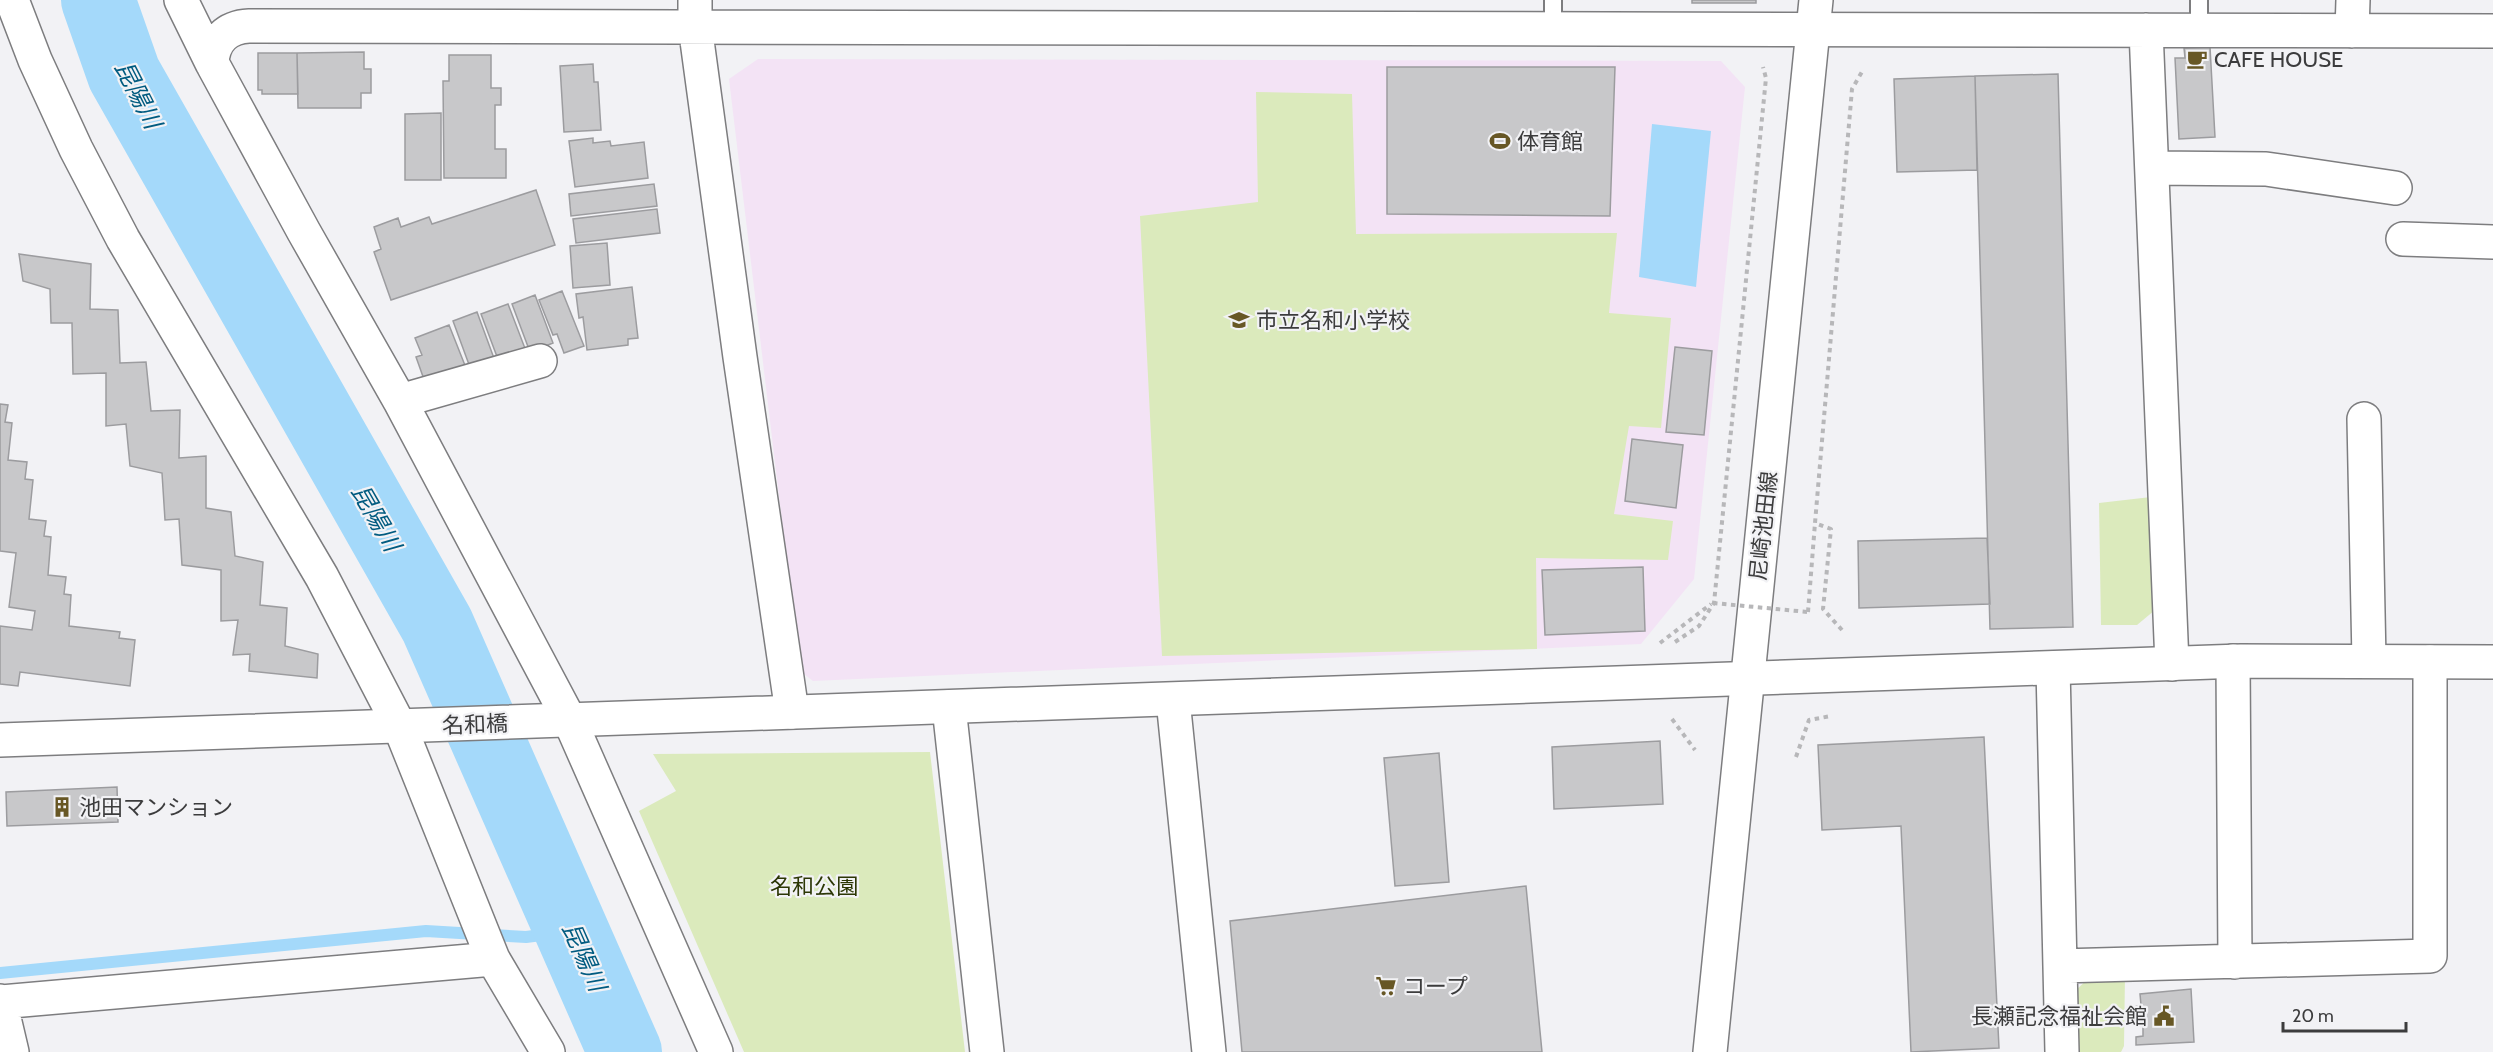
<svg xmlns="http://www.w3.org/2000/svg" width="2493" height="1052" viewBox="0 0 2493 1052" font-family="Cabin,'Noto Sans JP',sans-serif">
<style>
.education{fill:#f3e3f5}
.green{fill:#dbeabc}
.water{fill:#a4d9fa}
.lines{fill:none;stroke-linecap:round;stroke-linejoin:round}
.stream{stroke:#a4d9fa;stroke-width:12}
.river{stroke:#a4d9fa;stroke-width:74}
.building{fill:#c8c8ca;stroke:#9c9c9f;stroke-width:1.5}
.lane-casing{stroke:#7d7d7f;stroke-width:20}
.street-casing{stroke:#7d7d7f;stroke-width:36}
.secondary-casing{stroke:#7d7d7f;stroke-width:36}
.primary-casing{stroke:#7d7d7f;stroke-width:36}
.path{stroke:#b7b7b9;stroke-width:4;stroke-dasharray:4.5 4.5;stroke-linecap:butt}
.lane{stroke:#fff;stroke-width:16}
.street{stroke:#fff;stroke-width:33}
.secondary{stroke:#fff;stroke-width:33}
.primary{stroke:#fff;stroke-width:33}
.path-bridge{stroke:#b7b7b9;stroke-width:4;stroke-dasharray:4.5 4.5;stroke-linecap:butt}
.labels{text-anchor:middle;stroke-width:4.5;stroke-linejoin:round;paint-order:stroke}
.poi-label{font-size:22px;fill:#3c3c3d;stroke:#f2f2f5;text-anchor:start}
.street-label{font-size:22px;fill:#3c3c3d;stroke:#f2f2f5}
.park-label{font-size:22px;fill:#2c3705;stroke:#f2f2f5}
.water-label{font-size:24px;font-style:italic;fill:#005b80;stroke:#f2f2f5}
</style>
<rect width="100%" height="100%" fill="#f2f2f5"/>
<path class="education" d="M758,59L1721,61L1745,87L1694,579L1641,644L813,681L800,671L729,79Z"/>
<path class="green" d="M1256,92L1352,94L1356,234L1617,233L1609,313L1671,318L1661,428L1629,426L1614,514L1673,521L1668,560L1536,558L1537,649L1162,656L1140,216L1258,202Z
M2151,497L2155,610L2137,625H2101L2099,503Z
M930,752L965,1052H744L639,811L676,791L653,754Z
M2091,976H2125L2124,1046L2121,1052H2076L2074,992Z"/>
<path class="water" d="M1652,124L1711,131L1696,287L1639,277Z"/>
<g class="lines">
<path class="stream" d="M0,973L426,931L526,937L572,931"/>
<path class="river" d="M98,0L124,74L437,625L625,1052"/>
</g>
<path class="building" d="M1692,0H1756V3H1692Z
M2210,47L2215,137L2179,139L2175,58H2185L2184,48Z
M364,52V69H371V93H361V108H298L297,53Z
M258,53H297L298,94H262V90H258Z
M449,55H491V88H501V105H495V149H506V178H444L443,81H449Z
M593,64L594,82H598L601,130L564,132L560,66Z
M1387,67H1615L1610,216L1387,214Z
M2058,74L2073,627L1990,629L1975,76Z
M1975,76L1977,170L1897,172L1894,79Z
M441,113V180H405V114Z
M593,138V143L610,141L611,146L644,142L648,178L575,187L569,141Z
M654,184L657,206L571,216L569,194Z
M536,190L555,245L391,300L374,252L381,249L374,227L398,218L401,227L429,217L432,224Z
M657,209L660,233L576,243L573,219Z
M607,243L610,285L573,288L570,246Z
M19,254L91,264L90,309L118,310L120,363L146,362L151,411L180,410L179,458L206,456V508L231,512L235,556L263,562L260,605L287,608L285,646L318,654L317,678L249,671L250,654L233,655L238,620L221,621V570L182,565L179,519L165,520L162,473L130,466L126,424L106,426V373L73,374L72,323H51L50,289L23,281Z
M632,287L638,338L628,339V345L587,350L583,317L579,318L576,294Z
M562,291L584,346L564,353L557,334L553,335L539,300Z
M535,295L553,343L530,352L512,304Z
M508,304L526,351L499,362L481,314Z
M477,312L495,361L471,370L453,321Z
M449,325L468,373L426,385L416,357L422,355L415,338Z
M1675,347L1712,351L1704,435L1666,432Z
M0,404L8,405L5,422L12,423L8,460L27,462L25,479L33,480L29,519L46,521L44,536L51,537L48,575L66,577L64,594L71,595L69,626L120,632L119,638L135,640L130,686L20,672L18,686L0,684V626L32,630L35,611L9,607L16,553L0,551Z
M1632,439L1683,445L1676,508L1625,501Z
M1987,538L1990,604L1859,608L1858,541Z
M1643,567L1645,631L1545,635L1542,570Z
M1984,737L1999,1048L1911,1052L1901,826L1822,830L1818,745Z
M1660,741L1663,804L1554,809L1552,747Z
M1439,753L1449,882L1395,886L1384,758Z
M117,787L118,822L7,826L6,792Z
M1526,886L1542,1052H1242L1230,921Z
M2191,989L2194,1042L2136,1045V1037L2143,1036V1025H2136L2134,1007L2141,1005L2140,994Z"/>
<g class="lines">
<g class="lane-casing">
<path id="lane" d="M1553,0V28
M2199,30V0"/>
</g>
<g class="street-casing">
<path id="street" d="M12,0L35,60L76,149L123,239L322,577L400,727L493,959L548,1052
M181,0L212,63L304,232L400,401L570,721L716,1052
M695,0V26L740,357L792,712
M2146,30L2172,664
M2352,31L2353,0
M212,63C213,40 227,27 249,26L2493,31
M2152,168L2266,169L2395,188
M2403,239L2493,242
M400,401L540,361
M2364,419L2369,660
M2233,661L2235,962
M2053,668L2062,1052
M1173,700L1209,1052
M949,707L987,1052
M2060,966L2430,956V662
M0,1001L12,1052
M0,1002L493,959"/>
</g>
<g class="secondary-casing">
<path id="secondary" d="M0,740L2241,661L2493,662"/>
</g>
<g class="primary-casing">
<path id="primary" d="M1710,1052L1816,0"/>
</g>
<path class="path" d="M1808,612L1815,523
M1842,630L1823,609L1831,529L1815,523L1852,89L1863,70
M1675,642L1699,626L1714,603L1766,78L1763,67
M1660,643L1711,604
M1672,719L1695,750
M1796,757L1809,720L1831,716"/>
<use href="#lane" class="lane"/>
<use href="#street" class="street"/>
<use href="#secondary" class="secondary"/>
<use href="#primary" class="primary"/>
<path class="path-bridge" d="M1713,603L1808,612"/>
</g>
<defs>
<g id="cafe-bare" transform="scale(1.62)"><path d="M-5.5-4.5H6V0H3Q3 3.5 0 3.5H-2.5Q-5.5 3.5-5.5 0ZM3-3.2v2h1.7v-2ZM-6 4.5H4V6H-6Z" fill="#675725" stroke="#f2f2f5" stroke-width="2.5" paint-order="stroke"/></g>
<g id="stadium-bare" transform="scale(1.62)"><path d="M0-5a6.5 5 0 1 0 0 10a6.5 5 0 1 0 0-10ZM-3.5-1.8h7v3.6h-7Z" fill="#675725" stroke="#f2f2f5" stroke-width="2.5" paint-order="stroke"/></g>
<g id="school-bare" transform="scale(1.62)"><path d="M0-5L7-2L0 1L-7-2ZM-4 1L0 2.5L4 1V4Q0 6-4 4Z" fill="#675725" stroke="#f2f2f5" stroke-width="2.5" paint-order="stroke"/></g>
<g id="building-bare" transform="scale(1.62)"><path d="M-4-6H4V6H1V3H-1V6H-4ZM-2.5-4.3h1.7v1.8h-1.7ZM.8-4.3h1.7v1.8H.8ZM-2.5-1h1.7V.8h-1.7ZM.8-1h1.7V.8H.8Z" fill="#675725" stroke="#f2f2f5" stroke-width="2.5" paint-order="stroke"/></g>
<g id="supermarket-bare" transform="scale(1.62)"><path d="M-6-5.5h2.5l.6 2H6L4.5 2H-2.5L-4.4-4H-6ZM-1.5 3.2a1.3 1.3 0 1 0 .1 0ZM3 3.2a1.3 1.3 0 1 0 .1 0Z" fill="#675725" stroke="#f2f2f5" stroke-width="2.5" paint-order="stroke"/></g>
<g id="civic-bare" transform="scale(1.62)"><path d="M-.6-6.5H3V-4.5H.6V-3L4-1V1h2V6H-6V1h2V-1L-.6-3ZM-1.2 2.5V6h2.4V2.5Z" fill="#675725" stroke="#f2f2f5" stroke-width="2.5" paint-order="stroke"/></g>
</defs>
<g fill-rule="evenodd">
<use href="#cafe-bare" x="2197" y="59"/>
<use href="#stadium-bare" x="1500" y="141"/>
<use href="#school-bare" x="1239" y="320"/>
<use href="#building-bare" x="62" y="807"/>
<use href="#supermarket-bare" x="1386" y="986"/>
<use href="#civic-bare" x="2164" y="1016"/>
</g>
<g class="labels">
<g class="poi-label">
<text x="2214" y="67">CAFE HOUSE</text>
<text x="1517" y="149">体育館</text>
<text x="1256" y="328">市立名和小学校</text>
<text x="79" y="815">池田マンション</text>
<text x="1403" y="994">コープ</text>
<text x="2147" y="1024" text-anchor="end">長瀬記念福祉会館</text>
</g>
<g class="street-label">
<text transform="translate(1763 526) rotate(-84)" y="8">尼崎池田線</text>
<text transform="translate(475 724) rotate(-2)" y="8">名和橋</text>
</g>
<g class="park-label">
<text x="814" y="894">名和公園</text>
</g>
<g class="water-label">
<text transform="translate(138 95) rotate(63)" y="8">昆陽川</text>
<text transform="translate(376 518) rotate(60)" y="8">昆陽川</text>
<text transform="translate(584 957) rotate(66)" y="8">昆陽川</text>
</g>
</g>
<path d="M2283 1022v9h123v-9" fill="none" stroke="#3c3c3d" stroke-width="3"/>
<text x="2292" y="1022" font-size="18" fill="#3c3c3d" stroke="#f2f2f5" stroke-width="4.5" paint-order="stroke">20 m</text>
</svg>
